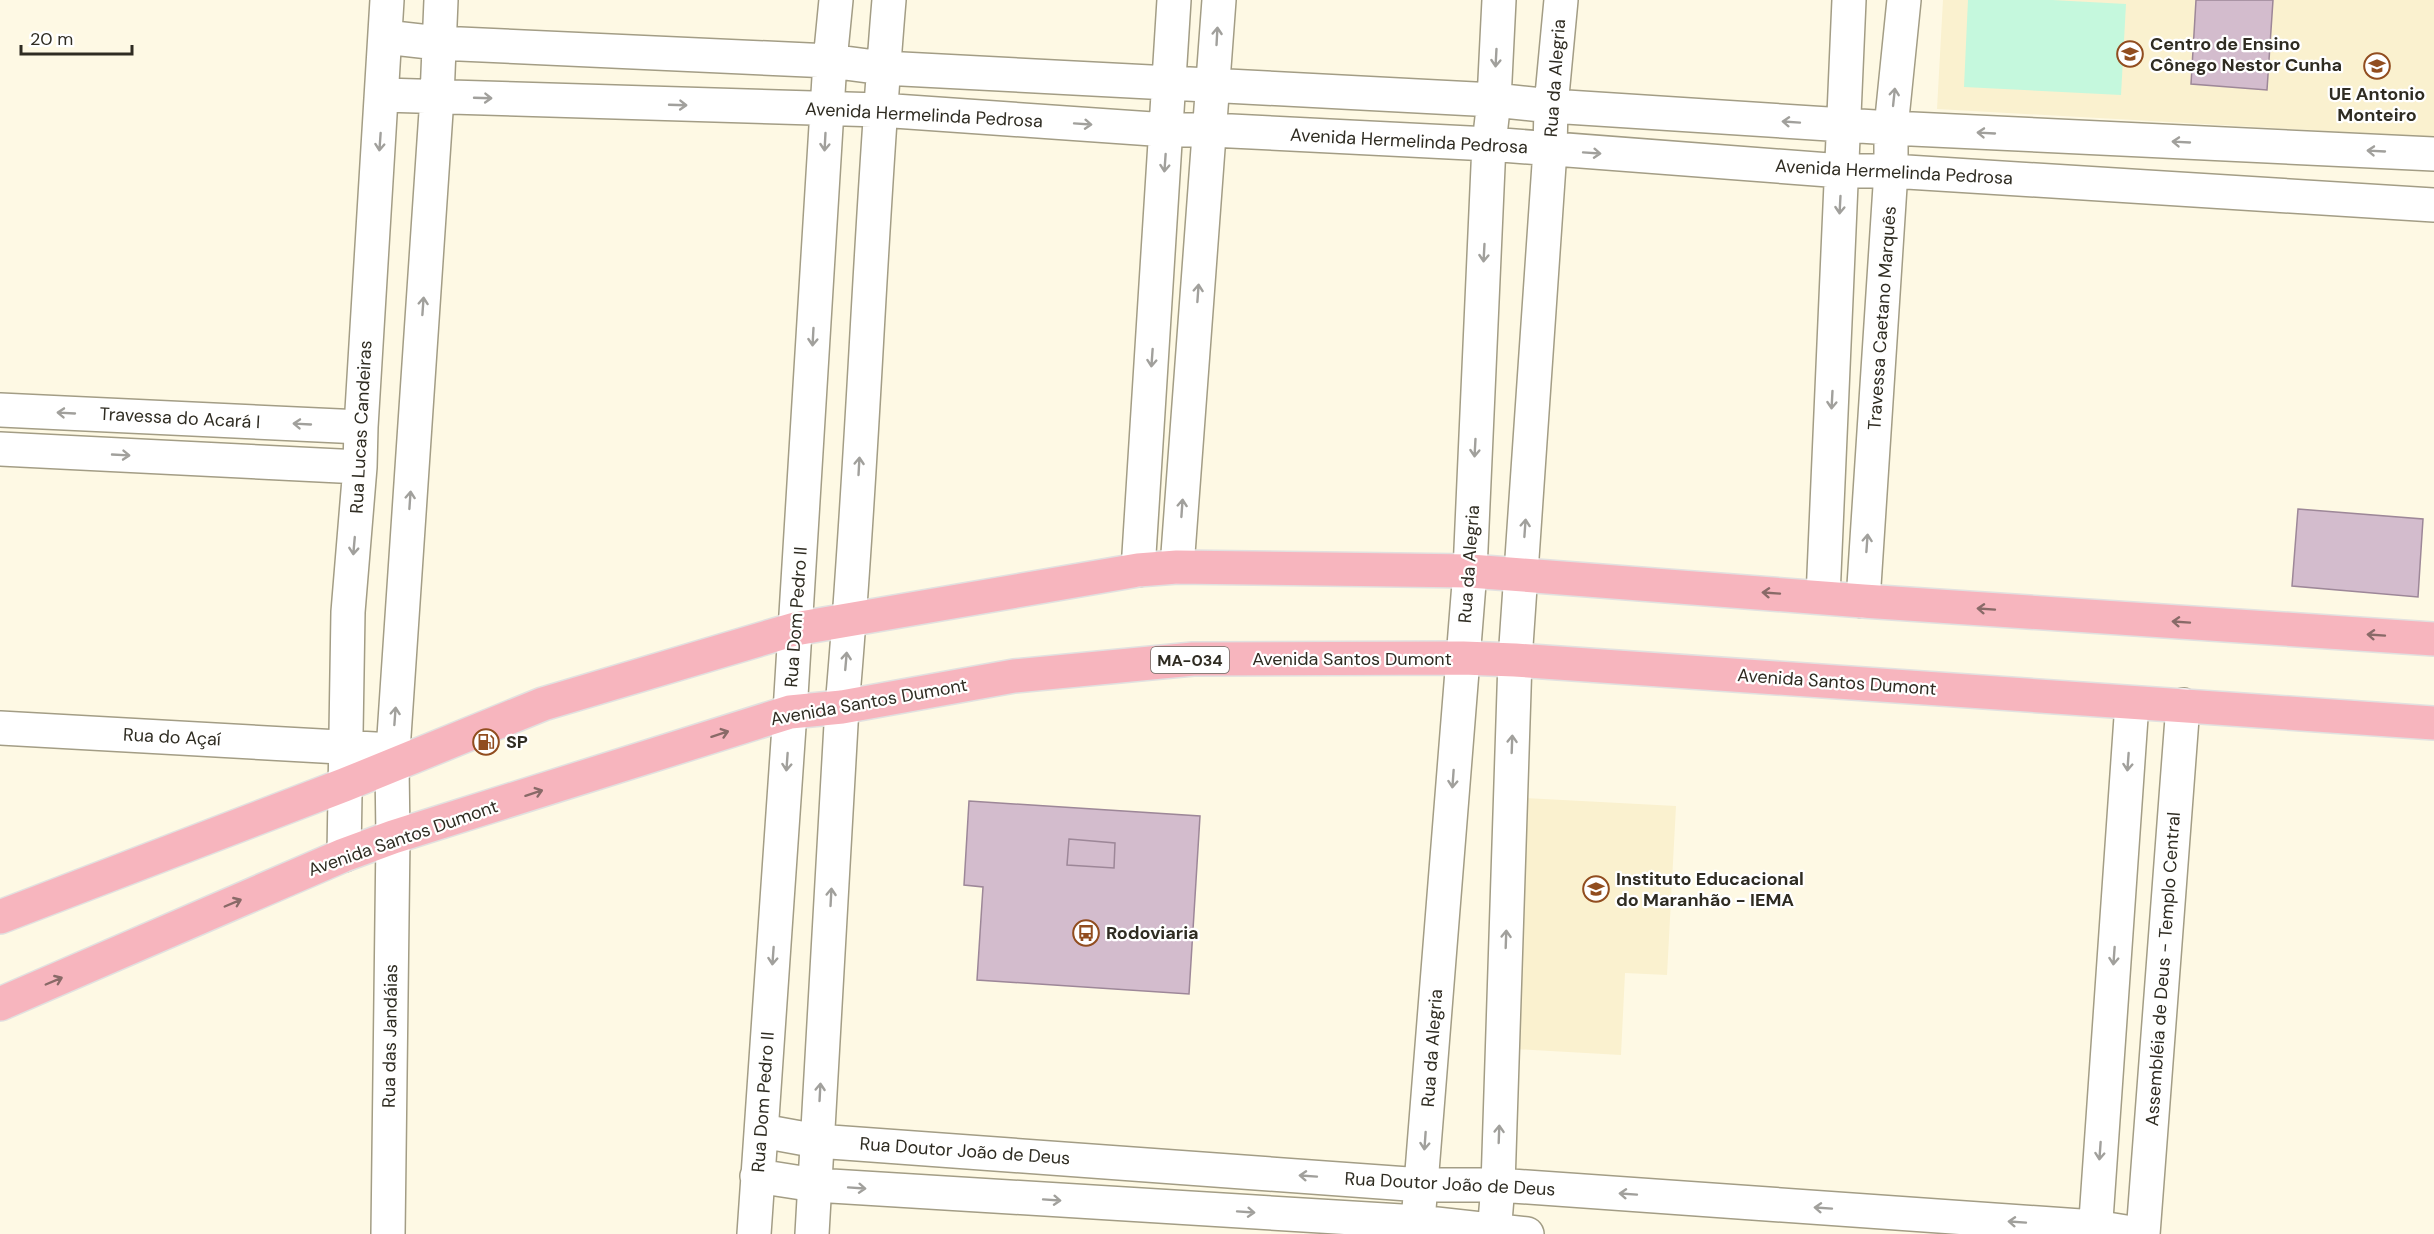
<svg xmlns="http://www.w3.org/2000/svg" width="2434" height="1234" viewBox="0 0 2434 1234" font-family="'DM Sans',sans-serif">
<style>
.built{fill:#faf1cf}
.green{fill:#c5f8dd}
.building{fill:#d3bccd;stroke:#9d8798;stroke-width:1.5;fill-rule:evenodd}
.lines{fill:none;stroke-linecap:round;stroke-linejoin:round}
.minor-casing{stroke:#a39d85;stroke-width:36}
.major-casing{stroke:#e2e1e0;stroke-width:36}
.minor{stroke:#fff;stroke-width:33}
.major{stroke:#f7b5be;stroke-width:33}
.oneway{stroke:#a1a09c}
.oneway2{stroke:#896a68}
.labels{text-anchor:middle;stroke-width:4.5;stroke-linejoin:round;paint-order:stroke}
.shield{fill:#fff;stroke:#6d6b64;stroke-width:1.5}
.shield-label{font-size:16px;font-weight:bold;fill:#2f2c22}
.poi-label{font-size:18px;font-weight:bold;fill:#2f2c22;stroke:#fff;text-anchor:start}
.street-label{font-size:18px;fill:#2f2c22;stroke:#fff}
</style>
<rect width="100%" height="100%" fill="#fef9e4"/>
<path class="built" d="M1943,0H2434V137L1937,109Z
M1525,798L1676,806L1667,975L1625,973L1621,1055L1514,1049Z"/>
<path class="green" d="M1968,0H2052L2126,4L2121,95L1964,87Z"/>
<path class="building" d="M2196,0H2273L2267,90L2191,84Z
M2298,509L2423,519L2418,597L2292,586Z
M969,801L1200,816L1189,994L977,980L983,887L964,885ZM1069,839L1115,843L1114,868L1067,865Z
M1069,839L1115,843L1114,868L1067,865Z"/>
<g class="lines">
<g class="minor-casing">
<path id="minor" d="M385,37L438,43L830,61L883,68L1494,100L1551,106L1891,128L2434,154
M383,95L880,110L1167,130H1211L1489,144L1842,171H1891L2434,205
M0,410L361,427
M0,449L360,467
M1177,567L1219,0
M1138,570L1174,0
M1823,597L1849,0
M1863,601L1891,171V128L1904,0
M0,728L393,750
M344,855L348,612L360,467L361,427L387,0
M762,1131L817,1141L1422,1185H1498L2095,1227L2138,1234
M757,1176L815,1185L1418,1222L1527,1234
M388,1234L393,837L392,766L437,97L441,0
M754,1234L790,712L830,61L836,0
M812,1234L842,707C863,472 869,235 889,0
M1417,1234L1470,571L1489,144L1494,100L1499,0
M1494,1234L1498,1185L1515,660L1550,150L1551,106L1561,0
M2095,1234L2132,703
M2143,1234L2183,705"/>
</g>
<g class="major-casing">
<path id="major" d="M0,917L344,785L543,704L795,629L1138,570L1177,567L1470,571L1863,601L2434,639
M0,1004L344,855L393,837L790,712L842,707L1014,676L1193,659L1463,658L1515,660L2434,723"/>
</g>
<use href="#minor" class="minor"/>
<use href="#major" class="major"/>
</g>
<defs><path id="oneway-shaft" d="M-6 0H5M1.5-3L5.5 0L1.5 3" fill="none" stroke-width="1.6" stroke-linecap="round" stroke-linejoin="round" transform="scale(1.5)"/></defs>
<g class="oneway">
<use href="#oneway-shaft" transform="translate(1217 36) rotate(-87)"/>
<use href="#oneway-shaft" transform="translate(1496 58) rotate(93)"/>
<use href="#oneway-shaft" transform="translate(1894 97) rotate(-84)"/>
<use href="#oneway-shaft" transform="translate(483 98) rotate(2)"/>
<use href="#oneway-shaft" transform="translate(678 105) rotate(2)"/>
<use href="#oneway-shaft" transform="translate(1791 122) rotate(-176)"/>
<use href="#oneway-shaft" transform="translate(1083 124) rotate(4)"/>
<use href="#oneway-shaft" transform="translate(1986 133) rotate(-177)"/>
<use href="#oneway-shaft" transform="translate(380 142) rotate(94)"/>
<use href="#oneway-shaft" transform="translate(825 142) rotate(93)"/>
<use href="#oneway-shaft" transform="translate(2181 142) rotate(-177)"/>
<use href="#oneway-shaft" transform="translate(2376 151) rotate(-177)"/>
<use href="#oneway-shaft" transform="translate(1592 153) rotate(4)"/>
<use href="#oneway-shaft" transform="translate(1165 163) rotate(94)"/>
<use href="#oneway-shaft" transform="translate(1840 205) rotate(93)"/>
<use href="#oneway-shaft" transform="translate(1484 253) rotate(93)"/>
<use href="#oneway-shaft" transform="translate(1198 293) rotate(-86)"/>
<use href="#oneway-shaft" transform="translate(423 306) rotate(-86)"/>
<use href="#oneway-shaft" transform="translate(813 337) rotate(93)"/>
<use href="#oneway-shaft" transform="translate(1152 358) rotate(94)"/>
<use href="#oneway-shaft" transform="translate(1832 400) rotate(93)"/>
<use href="#oneway-shaft" transform="translate(66 413) rotate(-177)"/>
<use href="#oneway-shaft" transform="translate(302 424) rotate(-177)"/>
<use href="#oneway-shaft" transform="translate(1475 448) rotate(93)"/>
<use href="#oneway-shaft" transform="translate(121 455) rotate(3)"/>
<use href="#oneway-shaft" transform="translate(859 466) rotate(-87)"/>
<use href="#oneway-shaft" transform="translate(410 500) rotate(-86)"/>
<use href="#oneway-shaft" transform="translate(1182 508) rotate(-86)"/>
<use href="#oneway-shaft" transform="translate(1525 528) rotate(-86)"/>
<use href="#oneway-shaft" transform="translate(1867 543) rotate(-86)"/>
<use href="#oneway-shaft" transform="translate(354 546) rotate(95)"/>
<use href="#oneway-shaft" transform="translate(846 661) rotate(-85)"/>
<use href="#oneway-shaft" transform="translate(395 716) rotate(-86)"/>
<use href="#oneway-shaft" transform="translate(1512 744) rotate(-88)"/>
<use href="#oneway-shaft" transform="translate(787 762) rotate(94)"/>
<use href="#oneway-shaft" transform="translate(2128 762) rotate(94)"/>
<use href="#oneway-shaft" transform="translate(1453 779) rotate(94)"/>
<use href="#oneway-shaft" transform="translate(831 897) rotate(-87)"/>
<use href="#oneway-shaft" transform="translate(1506 939) rotate(-88)"/>
<use href="#oneway-shaft" transform="translate(773 956) rotate(94)"/>
<use href="#oneway-shaft" transform="translate(2114 956) rotate(94)"/>
<use href="#oneway-shaft" transform="translate(820 1092) rotate(-87)"/>
<use href="#oneway-shaft" transform="translate(1499 1134) rotate(-88)"/>
<use href="#oneway-shaft" transform="translate(1425 1141) rotate(94)"/>
<use href="#oneway-shaft" transform="translate(2100 1151) rotate(94)"/>
<use href="#oneway-shaft" transform="translate(1308 1176) rotate(-176)"/>
<use href="#oneway-shaft" transform="translate(857 1188) rotate(4)"/>
<use href="#oneway-shaft" transform="translate(1628 1194) rotate(-176)"/>
<use href="#oneway-shaft" transform="translate(1052 1200) rotate(4)"/>
<use href="#oneway-shaft" transform="translate(1823 1208) rotate(-176)"/>
<use href="#oneway-shaft" transform="translate(1246 1212) rotate(4)"/>
<use href="#oneway-shaft" transform="translate(2017 1222) rotate(-176)"/>
</g>
<g class="oneway2">
<use href="#oneway-shaft" transform="translate(1771 593) rotate(-176)"/>
<use href="#oneway-shaft" transform="translate(1986 609) rotate(-176)"/>
<use href="#oneway-shaft" transform="translate(2181 622) rotate(-176)"/>
<use href="#oneway-shaft" transform="translate(2376 635) rotate(-176)"/>
<use href="#oneway-shaft" transform="translate(720 734) rotate(-18)"/>
<use href="#oneway-shaft" transform="translate(534 793) rotate(-18)"/>
<use href="#oneway-shaft" transform="translate(233 903) rotate(-23)"/>
<use href="#oneway-shaft" transform="translate(54 981) rotate(-23)"/>
</g>
<defs>
<g id="school-ring" transform="scale(1.35)"><circle r="9.5" fill="#fff" stroke="#914d1f" stroke-width="1.5"/><path d="M0-5L7-2L0 1L-7-2ZM-4 1L0 2.5L4 1V4Q0 6-4 4Z" fill="#914d1f"/></g>
<g id="fuel-ring" transform="scale(1.35)"><circle r="9.5" fill="#fff" stroke="#914d1f" stroke-width="1.5"/><path d="M-5.5-6h7V0h2V4h1.3V-2.5L3-4.5l.8-.8L6-3V5H2.5V1h-1V6h-7ZM-4.2-4.7v3.2H.2V-4.7Z" fill="#914d1f"/></g>
<g id="bus-ring" transform="scale(1.35)"><circle r="9.5" fill="#fff" stroke="#914d1f" stroke-width="1.5"/><path d="M-5-6H5V4H4V6H2V4H-2V6H-4V4H-5ZM-3.5-4V0h7V-4ZM-3.5 1.2v1.5H-2V1.2ZM2 1.2v1.5H3.5V1.2Z" fill="#914d1f"/></g>
</defs>
<g fill-rule="evenodd">
<use href="#school-ring" x="2130" y="54"/>
<use href="#school-ring" x="2377" y="66"/>
<use href="#fuel-ring" x="486" y="742"/>
<use href="#school-ring" x="1596" y="889"/>
<use href="#bus-ring" x="1086" y="933"/>
</g>
<g class="labels">
<rect class="shield" x="1151" y="647" width="78" height="26" rx="4.5"/>
<g class="shield-label">
<text x="1190" y="666">MA-034</text>
</g>
<g class="poi-label">
<text x="2150" y="50">Centro de Ensino<tspan x="2150" dy="21">Cônego Nestor Cunha</tspan></text>
<text x="2377" y="100" text-anchor="middle">UE Antonio<tspan x="2377" dy="21">Monteiro</tspan></text>
<text x="506" y="748">SP</text>
<text x="1616" y="885">Instituto Educacional<tspan x="1616" dy="21">do Maranhão - IEMA</tspan></text>
<text x="1106" y="939">Rodoviaria</text>
</g>
<g class="street-label">
<text transform="translate(1555 78) rotate(-86)" y="6">Rua da Alegria</text>
<text transform="translate(924 115) rotate(3)" y="6">Avenida Hermelinda Pedrosa</text>
<text transform="translate(1409 141) rotate(3)" y="6">Avenida Hermelinda Pedrosa</text>
<text transform="translate(1894 172) rotate(3)" y="6">Avenida Hermelinda Pedrosa</text>
<text transform="translate(1882 318) rotate(-86)" y="6">Travessa Caetano Marquês</text>
<text transform="translate(180 418) rotate(3)" y="6">Travessa do Acará I</text>
<text transform="translate(361 427) rotate(-87)" y="6">Rua Lucas Candeiras</text>
<text transform="translate(1469 564) rotate(-86)" y="6">Rua da Alegria</text>
<text transform="translate(796 617) rotate(-86)" y="6">Rua Dom Pedro II</text>
<text x="1352" y="665">Avenida Santos Dumont</text>
<text transform="translate(1837 682) rotate(4)" y="6">Avenida Santos Dumont</text>
<text transform="translate(869 702) rotate(-10)" y="6">Avenida Santos Dumont</text>
<text transform="translate(172 737) rotate(3)" y="6">Rua do Açaí</text>
<text transform="translate(403 838) rotate(-19)" y="6">Avenida Santos Dumont</text>
<text transform="translate(2163 969) rotate(-86)" y="6">Assembléia de Deus - Templo Central</text>
<text transform="translate(390 1036) rotate(-89)" y="6">Rua das Jandáias</text>
<text transform="translate(1432 1048) rotate(-86)" y="6">Rua da Alegria</text>
<text transform="translate(763 1102) rotate(-86)" y="6">Rua Dom Pedro II</text>
<text transform="translate(965 1151) rotate(4)" y="6">Rua Doutor João de Deus</text>
<text transform="translate(1450 1184) rotate(3)" y="6">Rua Doutor João de Deus</text>
</g>
</g>
<path d="M21 45v9h111v-9" fill="none" stroke="#2f2c22" stroke-width="3"/>
<text x="30" y="45" font-size="18" fill="#2f2c22" stroke="#ffffff" stroke-width="4.5" paint-order="stroke">20 m</text>
</svg>
